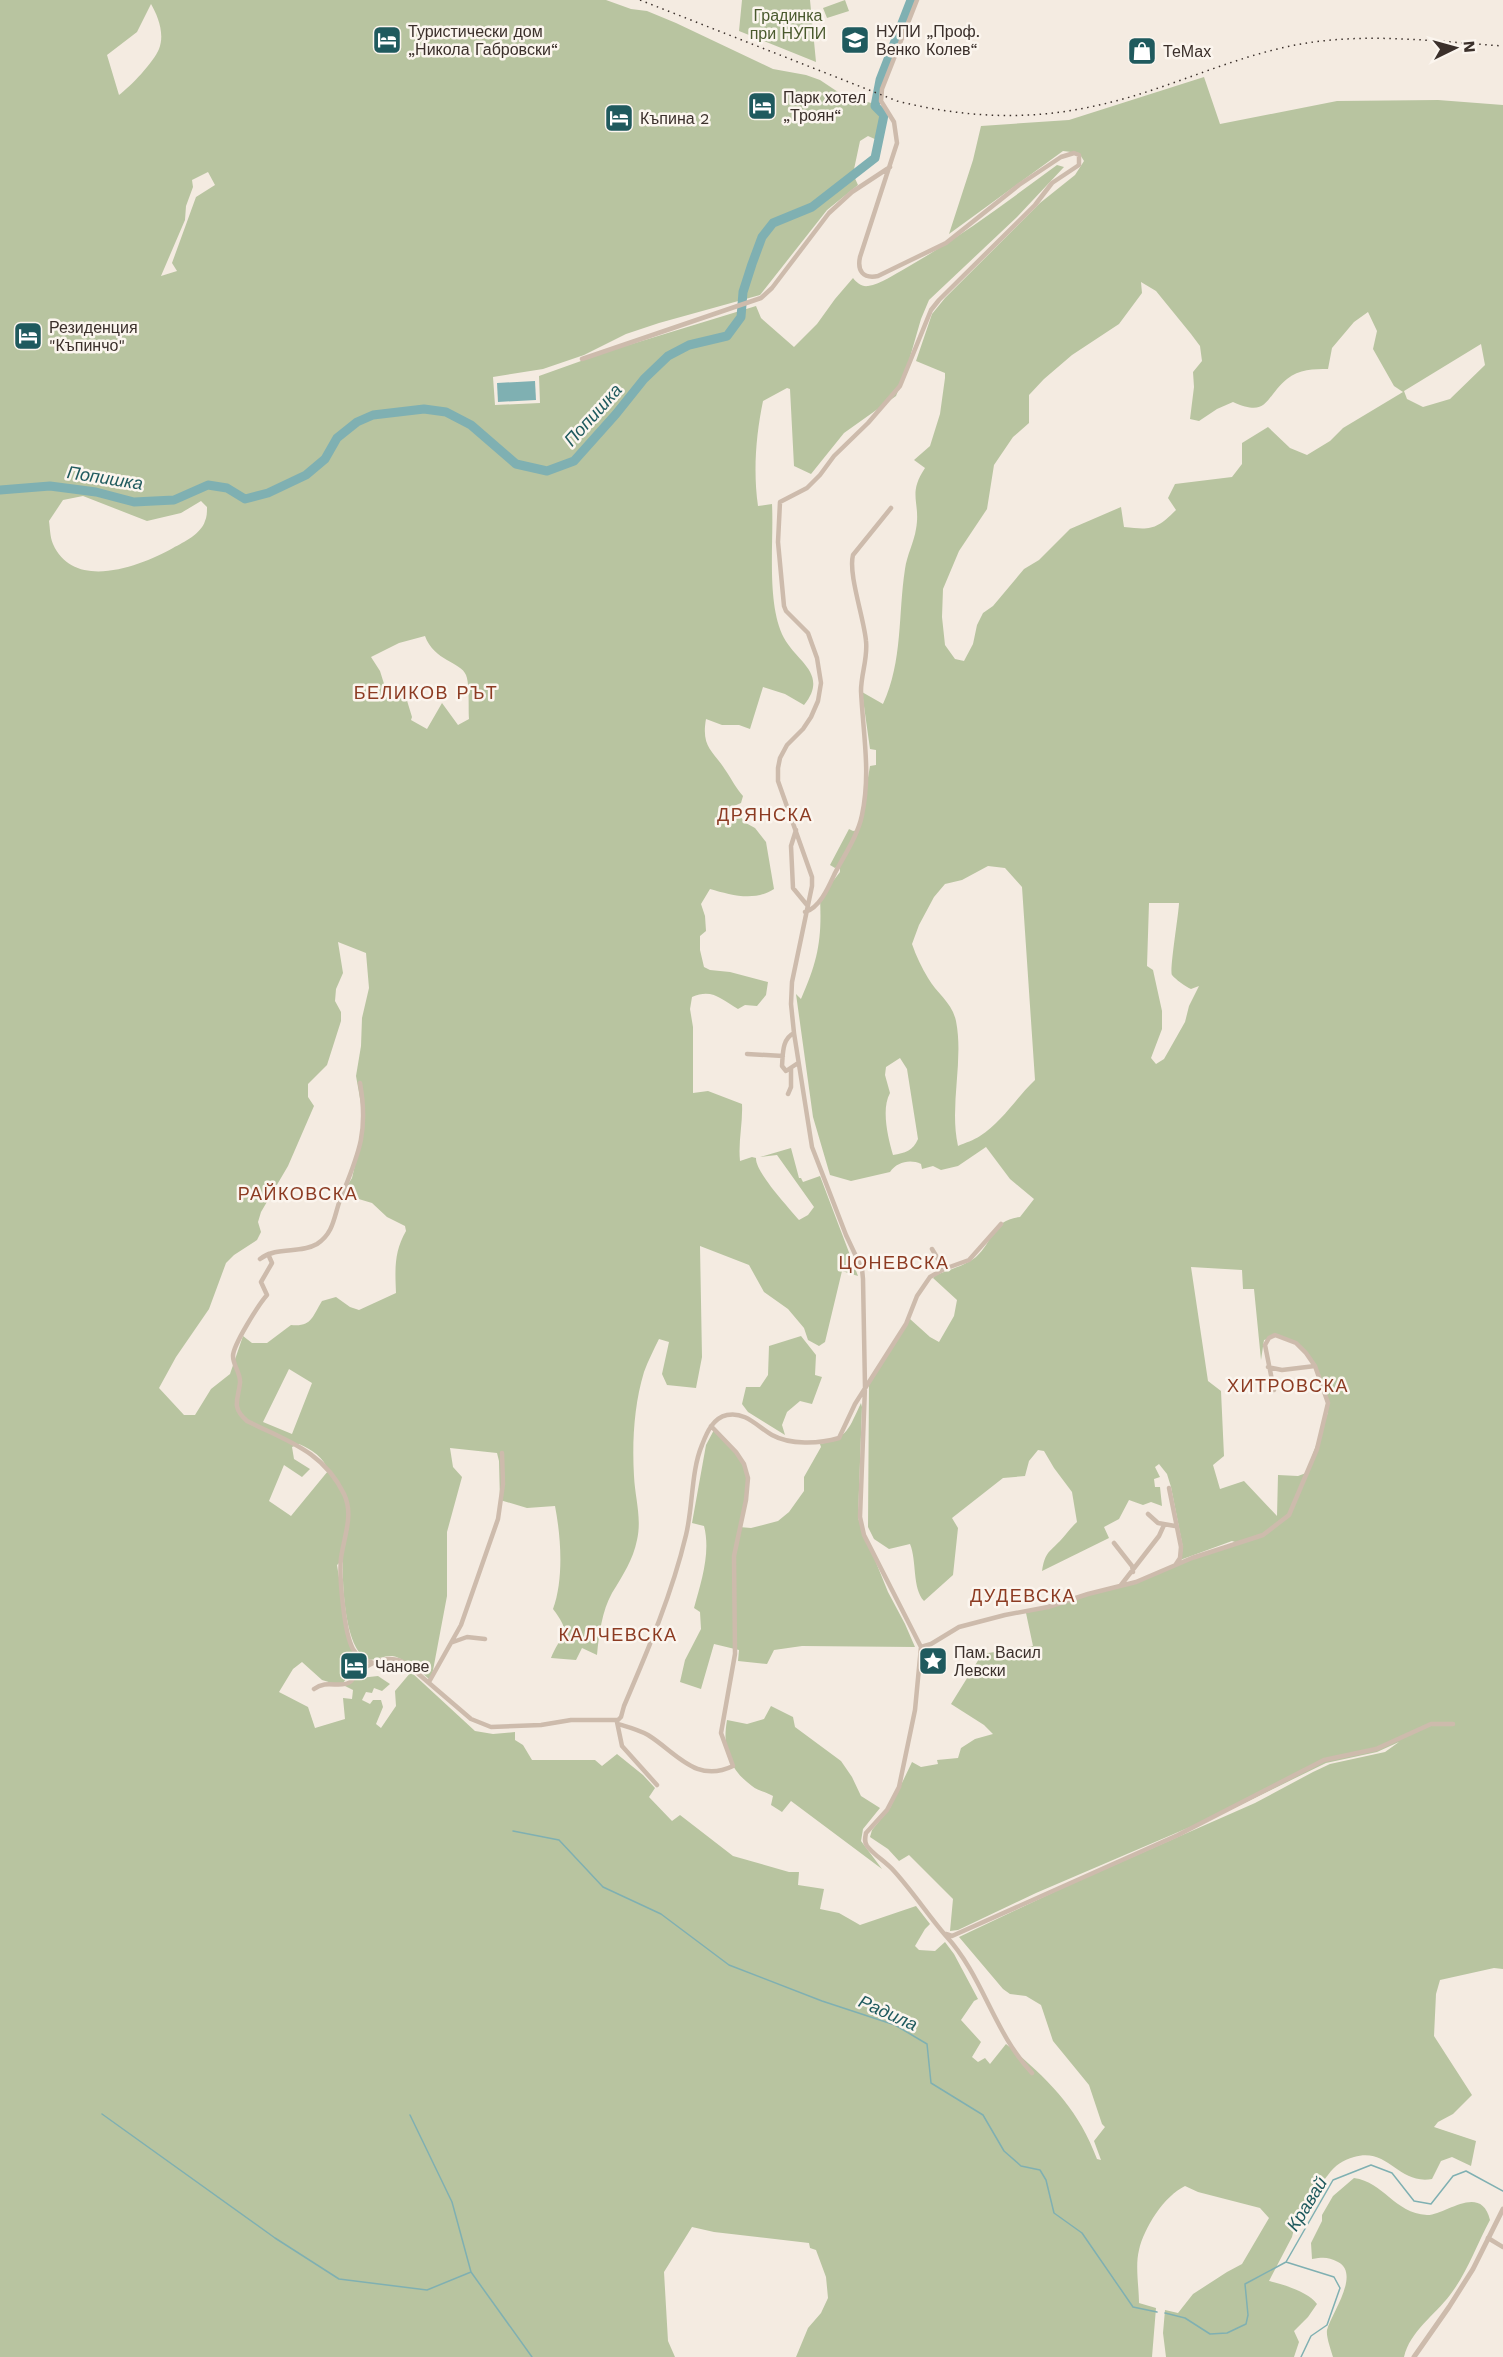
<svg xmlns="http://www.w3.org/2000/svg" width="1503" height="2357" viewBox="0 0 1503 2357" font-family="'Work Sans',sans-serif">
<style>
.green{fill:#b8c4a0;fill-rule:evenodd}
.water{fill:#7fb0b2}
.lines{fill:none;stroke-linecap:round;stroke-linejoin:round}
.stream{stroke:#7fb0b2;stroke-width:1.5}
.river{stroke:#7fb0b2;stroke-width:9}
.minor{stroke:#cdbbac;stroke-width:4.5}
.tertiary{stroke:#cdbbac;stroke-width:5}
.rail{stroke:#3b302b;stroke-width:1.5;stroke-dasharray:1.5 4.5;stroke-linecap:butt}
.labels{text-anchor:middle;stroke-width:5;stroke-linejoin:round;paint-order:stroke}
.park-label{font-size:16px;fill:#4a5a2e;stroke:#fbf5ee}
.poi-label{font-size:16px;fill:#3b302b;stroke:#fbf5ee;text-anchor:start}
.water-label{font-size:18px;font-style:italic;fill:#1f5a5e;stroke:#fbf5ee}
.neighbourhood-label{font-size:18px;letter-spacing:1.5px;fill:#8c3b22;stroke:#fbf5ee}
</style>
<rect width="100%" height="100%" fill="#f4ebe1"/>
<path class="green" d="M0,0H606L631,9L647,11L676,23L773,69L806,75L820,80L844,96L879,105L882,120L877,140L868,136L860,141L853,174L858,185L827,210L760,295L659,323L626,334L584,355L543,369L493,377L495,405L540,403L539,376L609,351L756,306L761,318L794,347L817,324L835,299L853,278C857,283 862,287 868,286C881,284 895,274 906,268C959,238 1008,201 1057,165L1064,167L1017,217L929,300L921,319L906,371L896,396L844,433L811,474L794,466L790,389L787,388L763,401C756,435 753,471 758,506L772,504C774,543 766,604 784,638C797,662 829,674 804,705L785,694L763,687L750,729L739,725H722L706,719C701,748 713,750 726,771C732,780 736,788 743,796L741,803L734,806L744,822L755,828L766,842L774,889C754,902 731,895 710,889L701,904L705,916L706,931L700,936V950L704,967L710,970L730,972L768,982L766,995L757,1006L745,1005L738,1009C721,999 712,988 692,997L690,1009L693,1027V1093L708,1091L742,1104C743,1123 738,1142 740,1161L752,1157L756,1158C755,1172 789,1208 799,1220L808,1215L814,1207L777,1155L760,1157L791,1148L799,1178H801L803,1182L820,1176L858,1276L842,1271L825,1342L819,1346L808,1340L804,1328L788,1309L764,1292L749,1265L700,1246L702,1357L696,1388L667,1385L662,1374L669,1342L659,1339C654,1349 648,1361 644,1372C634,1405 632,1442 634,1476C635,1498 642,1518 637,1540C633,1560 623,1575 612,1593C602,1611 599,1634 597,1655L582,1648L576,1660L551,1658C562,1631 573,1636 553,1609C564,1579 561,1537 555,1506L527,1508L500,1500L499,1461L497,1453L450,1448L453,1467L462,1477L447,1532V1596L431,1681C426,1675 400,1656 392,1656C383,1655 373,1663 365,1658C344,1644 342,1581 343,1559L337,1565L350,1646L364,1663L349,1672L342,1686L322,1680L302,1662L293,1669L279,1692L308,1707L315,1728L345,1719L343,1698L352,1699L353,1690L345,1686L356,1675L360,1678L378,1676L390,1684L382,1691L374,1688L372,1693L366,1692L362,1700L370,1704L373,1700H381L383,1707L376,1724L381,1728L396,1706L395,1691L411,1672L475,1731L493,1734L515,1732V1740L523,1745L532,1760H595L602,1766L617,1754L643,1775L655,1788L649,1797L672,1821L680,1815L733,1856L789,1872H799L798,1885L824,1889L820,1909L839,1913L860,1925L916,1906L930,1924L925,1929L915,1946L919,1950L935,1951L945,1942L954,1954L978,1999L974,2001L961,2020L981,2042L972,2057L978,2062L985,2058L990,2064L1006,2044C1048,2079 1078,2108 1097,2159L1101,2160L1094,2141L1105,2127L1102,2124L1089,2085L1053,2041L1041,2005L1026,1996L1010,1994L1003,1989L959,1937L1069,1885L1255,1803L1313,1772L1330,1764L1385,1752L1399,1742L1377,1752L1326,1763L1232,1809L1036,1893L958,1930L950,1931L953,1899L909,1855L899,1861L888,1849L870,1837L872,1830L890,1808L912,1762L921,1767L938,1764L937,1760L958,1758L961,1748L975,1739L993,1734L984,1725L951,1704L982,1654L1033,1646L1026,1613L1129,1584L1235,1542L1232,1541L1180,1560L1183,1548L1171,1487L1167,1474L1159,1464L1155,1467L1160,1477L1154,1479L1155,1487H1160L1162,1506L1151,1502L1143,1505L1129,1500L1119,1519L1104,1527L1109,1538L1042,1571C1045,1553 1048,1553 1060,1541C1066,1535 1070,1528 1077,1522L1072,1492L1054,1468L1044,1451L1038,1450L1029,1461L1025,1476L1003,1478L952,1518L958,1528L953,1575L924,1601C912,1588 917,1561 910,1544L889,1549L874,1539L868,1527L869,1384L910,1319L930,1337L939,1342L954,1316L957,1300L933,1278L936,1275C950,1269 965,1266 976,1257C994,1241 992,1220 1020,1217L1034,1199L1010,1179L986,1147L958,1166L941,1170L933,1166L922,1169L921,1164C910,1159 897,1162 890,1172L851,1181L830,1175L813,1117L796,994L801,999C818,960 822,940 820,898L840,872V865L835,868L830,865L849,829L853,831L859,830L870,766L876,765V750L870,749L862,692L883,704C903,661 898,614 905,569C907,555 914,542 916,529C921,502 907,495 925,468L914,460L930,446L940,414L945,378V373L916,361L932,314L945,298L1040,203L1075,175L1084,161L1079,153L1063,151L949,234L973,160L981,126L1069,120L1204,77L1220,124L1337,101L1438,100L1503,105V1969L1494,1968L1440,1980L1436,1994L1434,2036L1472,2095L1453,2114L1438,2122L1434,2127L1476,2141L1471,2166L1452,2157L1441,2161L1432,2179C1398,2185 1389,2147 1354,2157C1343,2160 1335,2165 1328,2175C1319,2186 1314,2195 1314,2209L1307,2215L1299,2209L1292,2237L1269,2281C1282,2284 1309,2292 1317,2304L1308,2317L1294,2331L1299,2342L1294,2357H1166L1163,2333L1165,2310L1178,2313L1193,2294L1227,2272L1242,2264L1269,2218L1260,2208L1198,2192L1185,2186C1164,2196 1144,2228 1139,2250C1135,2266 1139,2287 1139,2303L1156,2308L1152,2357H796L808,2328L821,2313L828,2298L826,2277L816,2250L810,2248L809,2243L714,2232L692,2227L664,2272L668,2341L675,2357H0ZM151,4C158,16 165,34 159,49C153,63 131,86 119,95L107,55L137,32ZM208,172L215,185L196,197L172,263L177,271L161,276L185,220L186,206L193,187L192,180ZM1141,282L1156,291L1191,334L1200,346L1202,361L1193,372L1194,387L1190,419L1199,421L1217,409L1233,402C1269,418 1264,398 1287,379C1299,369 1314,369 1328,369L1332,348L1354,322L1368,312L1377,331L1373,349L1394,386L1403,392L1343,428L1330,441L1307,455L1290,448L1268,427L1242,443V464L1232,477L1175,484L1168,498L1176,510C1156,530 1151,530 1124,527L1121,507L1070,529L1039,560L1024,569L993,606L983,613L977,625L973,644L964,661L955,659L945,645L942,617L943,589L959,551L987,509L994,465L1013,437L1029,423V395L1044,379L1072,355L1119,324L1142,293ZM1481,344L1485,365L1450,399L1423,407L1407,399L1404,391ZM83,496L147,521L181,513L201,501L207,507C207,512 207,517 205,521C201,534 184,542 173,548C141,566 74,592 53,544C50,537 50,528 49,521L63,500ZM425,636C434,661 461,662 466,675C470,685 468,708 469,719L458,725L442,703L427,729L411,720L412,717L405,694L385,687L380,671L371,657L399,643ZM988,866L1005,868L1022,887L1035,1080C1016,1098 1002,1122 980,1136C974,1140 965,1143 958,1146C949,1105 964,1062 956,1021C952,1002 937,994 928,978C922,968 916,956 912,944L919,925L934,897L945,884L962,880ZM1149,903H1179C1179,912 1169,972 1172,975C1175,979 1186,987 1191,989L1199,986L1189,1006L1185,1022L1168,1052L1164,1059L1156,1064L1151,1058L1162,1029V1011L1153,970L1147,966ZM338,942L366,953L369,988L362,1018L361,1046L356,1076L361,1104V1139L352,1178L342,1194L372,1203L387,1217L405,1226L406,1231C394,1252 395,1269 396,1293L359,1310L350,1307L336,1297L322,1301C312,1317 312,1327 291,1325L267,1343H252L243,1336L230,1374L211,1389L195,1415H184L159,1388L176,1357L209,1309L226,1263L234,1255L257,1240L261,1232L258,1222L261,1212L288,1166L314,1106L308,1097V1084L327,1065L341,1021V1012L335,1001L336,989L343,973ZM900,1058L907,1069L918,1139C913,1151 905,1153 893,1155C888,1138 881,1109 890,1093L885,1075L886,1067ZM1191,1267L1242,1270L1243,1289H1254L1261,1360L1264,1340L1280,1336L1301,1346L1320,1375L1328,1412L1306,1473L1298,1476L1278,1475L1277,1516L1244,1481L1220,1489L1213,1465L1224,1456L1221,1391L1208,1381ZM289,1369L312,1383L292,1434L263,1422ZM299,1444C312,1450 324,1457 328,1471L291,1516L269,1501L284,1465L302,1477L310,1469L294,1459L292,1447Z
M742,0H810L816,62L739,31Z
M845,0L849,11L827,18L823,8Z
M909,0H916L883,86L877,83Z
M801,1336L816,1355L815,1375L822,1377L812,1404L800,1401L787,1412L782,1425L785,1435L748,1412L742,1404L746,1387H760L768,1375L769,1346Z
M861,1403L862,1407L858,1518L888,1592L905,1624L915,1647L802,1646L774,1650L767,1664L738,1661L739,1650L714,1644L701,1689L680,1682L685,1660L701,1629L700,1612L694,1608C701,1582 711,1553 704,1526L692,1523L706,1445L715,1428C750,1471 757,1471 739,1527L751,1528L778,1521L789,1512L804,1491V1477L821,1447L820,1444C848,1438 849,1428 861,1403Z
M771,1706L793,1717L795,1727L841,1761L852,1777L861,1796L880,1808L863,1829L861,1841L882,1869L791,1801L782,1812L771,1805L773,1796C767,1792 758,1791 752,1786C729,1769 722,1749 727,1720L747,1724L764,1719Z
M1354,2178C1384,2182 1394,2213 1427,2215C1444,2216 1481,2182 1490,2220C1477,2244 1467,2273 1450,2295C1435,2315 1410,2331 1404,2357H1333C1331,2350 1326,2337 1327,2330C1331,2314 1361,2274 1338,2262C1328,2257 1324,2257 1312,2259L1311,2243L1322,2221V2215L1333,2196Z"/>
<path class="water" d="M535,381L536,400L498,402L497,383Z"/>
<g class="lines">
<path class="stream" d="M513,1831L559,1840L603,1887L661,1914L729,1965L822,2001L895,2025L927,2044L931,2083L983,2115L1004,2151L1021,2166L1040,2170L1046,2180L1054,2213L1082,2233L1133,2307L1157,2312
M102,2114L275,2238L339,2279L427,2290L471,2272
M410,2115L452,2202L471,2272L532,2357
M1165,2313L1185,2318L1210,2334L1227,2333L1246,2324L1248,2315L1245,2284L1286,2262
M1301,2357L1311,2336L1327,2325L1340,2288L1334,2277L1286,2262L1333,2180L1371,2165L1392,2173L1414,2201L1431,2204L1453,2176L1466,2171L1503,2191"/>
<path class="river" d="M0,490L50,486L96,492L134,502L174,500L208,485L227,488L245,499L268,493L306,475L325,459L337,438L357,422L373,415L424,409L446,412L471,425L516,464L547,471L574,461L616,414L644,379L668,356L689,345L727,336L741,317L743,292L752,264L762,237L773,223L812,207L875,158L884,115L875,106L880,80L911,0"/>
<path class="minor" d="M917,0L882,89L881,101L894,122L897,143L860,257C857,271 863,279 878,276L946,243L1019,185L1061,157L1074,153L1079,155V165L1052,183L1035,205L939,300L931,310L900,386L868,423L834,456L820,475L807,488L780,502L778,542L784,606L786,611L808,633L817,658L821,683L818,701L811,717L803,729L787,745L780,758L778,768V781L812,877V886L792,982L791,1004L794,1033L812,1147L846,1235L862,1269L863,1279L865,1387L860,1517L864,1535L921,1647L915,1710L899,1787L887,1810L866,1833C865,1838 864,1842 867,1846C874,1855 886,1862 894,1871C913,1892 928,1915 946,1936C983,1976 994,2033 1032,2073
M582,359L761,298L772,288L829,213L852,192L890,167
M796,830L791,846L793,888L807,905
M805,912C820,908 829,886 835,873C845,854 858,835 862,815C871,773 863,733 861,691C861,674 868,658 866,641C864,618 848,574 853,555L891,508
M794,1033C782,1039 783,1053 782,1066L786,1071L798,1063
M747,1054L783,1056
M788,1094L791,1087V1069
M932,1249L944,1269
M268,1254L272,1263L261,1282L267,1295C259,1304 233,1345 233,1356C233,1366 241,1373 240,1383C238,1400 231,1407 247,1421C287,1441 323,1451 344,1494C354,1515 344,1536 341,1558C339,1577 344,1633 353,1649C357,1656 364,1660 371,1662
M260,1259C277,1246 300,1254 317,1244C334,1233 334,1216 340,1200C358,1155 369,1133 360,1083
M1268,1367L1282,1370L1315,1366
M1169,1488L1181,1547L1180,1558L1176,1564
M1148,1514L1158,1523L1175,1526
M1114,1543L1132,1566L1133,1572
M1121,1585L1159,1536L1164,1525
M453,1642L467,1637L485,1639
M921,1647L931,1644L959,1627L1005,1615L1048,1607L1088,1594L1136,1582L1192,1558L1263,1535L1289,1515L1317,1449L1328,1403L1315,1366L1306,1353L1296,1343L1275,1335L1269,1338L1265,1345L1274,1390
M429,1682L461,1625L498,1519L503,1484L502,1453
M314,1689C327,1679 340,1689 350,1682C353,1680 354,1676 356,1674C371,1662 390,1652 408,1665L471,1719L491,1727L541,1725L571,1720H618L621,1717L624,1706C648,1650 672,1594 686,1535C693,1507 691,1471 702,1445C707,1432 713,1418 727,1415C745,1411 758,1427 772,1435C790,1445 819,1444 839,1438L855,1404L906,1324L917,1296L930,1277L944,1269L969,1260L1001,1224
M617,1722L622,1746L657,1785
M618,1724C628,1727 639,1730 648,1735C677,1753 696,1784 733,1766L721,1733L735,1654L734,1556L746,1500L748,1478L744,1464L736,1452L711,1426
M946,1934L952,1936L1178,1835L1324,1760L1376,1749L1431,1724H1453
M1488,2238L1503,2247"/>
<path class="tertiary" d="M1414,2357L1449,2307L1473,2269L1503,2209"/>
<path class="rail" d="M640,0L897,101C965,118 1031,121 1099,105C1163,91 1222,61 1286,47C1357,31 1431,41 1503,46"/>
</g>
<defs>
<g id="hotel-square" transform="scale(1.5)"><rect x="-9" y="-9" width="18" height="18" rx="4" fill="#1f5a5e" stroke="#fbf5ee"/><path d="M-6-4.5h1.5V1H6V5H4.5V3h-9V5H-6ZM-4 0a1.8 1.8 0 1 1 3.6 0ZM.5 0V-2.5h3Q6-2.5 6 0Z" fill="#fff"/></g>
<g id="school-square" transform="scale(1.5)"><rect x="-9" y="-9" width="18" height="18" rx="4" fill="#1f5a5e" stroke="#fbf5ee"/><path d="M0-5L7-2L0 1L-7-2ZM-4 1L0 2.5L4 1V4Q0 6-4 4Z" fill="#fff"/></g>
<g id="shop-square" transform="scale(1.5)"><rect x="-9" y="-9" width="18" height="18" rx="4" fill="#1f5a5e" stroke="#fbf5ee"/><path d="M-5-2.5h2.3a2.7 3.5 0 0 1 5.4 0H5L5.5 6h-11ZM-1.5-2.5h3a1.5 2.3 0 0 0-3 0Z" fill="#fff"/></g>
<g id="sight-square" transform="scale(1.5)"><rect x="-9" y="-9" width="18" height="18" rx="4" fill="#1f5a5e" stroke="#fbf5ee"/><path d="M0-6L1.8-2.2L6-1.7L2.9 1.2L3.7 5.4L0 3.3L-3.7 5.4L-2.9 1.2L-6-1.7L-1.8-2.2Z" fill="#fff"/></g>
</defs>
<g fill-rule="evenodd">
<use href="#hotel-square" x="387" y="40"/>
<use href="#school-square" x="855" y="40"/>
<use href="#shop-square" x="1142" y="51"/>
<use href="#hotel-square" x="762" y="106"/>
<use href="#hotel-square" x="619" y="118"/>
<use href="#hotel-square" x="28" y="336"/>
<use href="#sight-square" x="933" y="1661"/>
<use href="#hotel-square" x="354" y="1666"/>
</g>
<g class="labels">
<g class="park-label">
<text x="788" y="21">Градинка<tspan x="788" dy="18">при НУПИ</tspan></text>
</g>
<g class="poi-label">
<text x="408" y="37">Туристически дом<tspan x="408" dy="18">„Никола Габровски“</tspan></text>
<text x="876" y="37">НУПИ „Проф.<tspan x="876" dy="18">Венко Колев“</tspan></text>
<text x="1163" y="57">ТеМах</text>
<text x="783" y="103">Парк хотел<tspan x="783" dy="18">„Троян“</tspan></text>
<text x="640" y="124">Къпина 2</text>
<text x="49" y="333">Резиденция<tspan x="49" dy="18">"Къпинчо"</tspan></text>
<text x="954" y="1658">Пам. Васил<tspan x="954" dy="18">Левски</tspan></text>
<text x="375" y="1672">Чанове</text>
</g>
<g class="water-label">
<text transform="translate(593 415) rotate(-48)" y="6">Попишка</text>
<text transform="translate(105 478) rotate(9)" y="6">Попишка</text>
<text transform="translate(888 2013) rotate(24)" y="6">Радила</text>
<text transform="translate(1307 2204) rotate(-58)" y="6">Кравай</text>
</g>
<g class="neighbourhood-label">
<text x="426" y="699">БЕЛИКОВ РЪТ</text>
<text x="765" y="821">ДРЯНСКА</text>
<text x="298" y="1200">РАЙКОВСКА</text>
<text x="894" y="1269">ЦОНЕВСКА</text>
<text x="1288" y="1392">ХИТРОВСКА</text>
<text x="1023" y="1602">ДУДЕВСКА</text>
<text x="618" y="1641">КАЛЧЕВСКА</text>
</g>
</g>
<g transform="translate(1455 48) rotate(85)" stroke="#fbf5ee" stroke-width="4.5" paint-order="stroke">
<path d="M0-4.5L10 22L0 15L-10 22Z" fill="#3b302b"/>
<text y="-9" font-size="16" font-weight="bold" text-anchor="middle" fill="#3b302b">N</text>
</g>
</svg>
